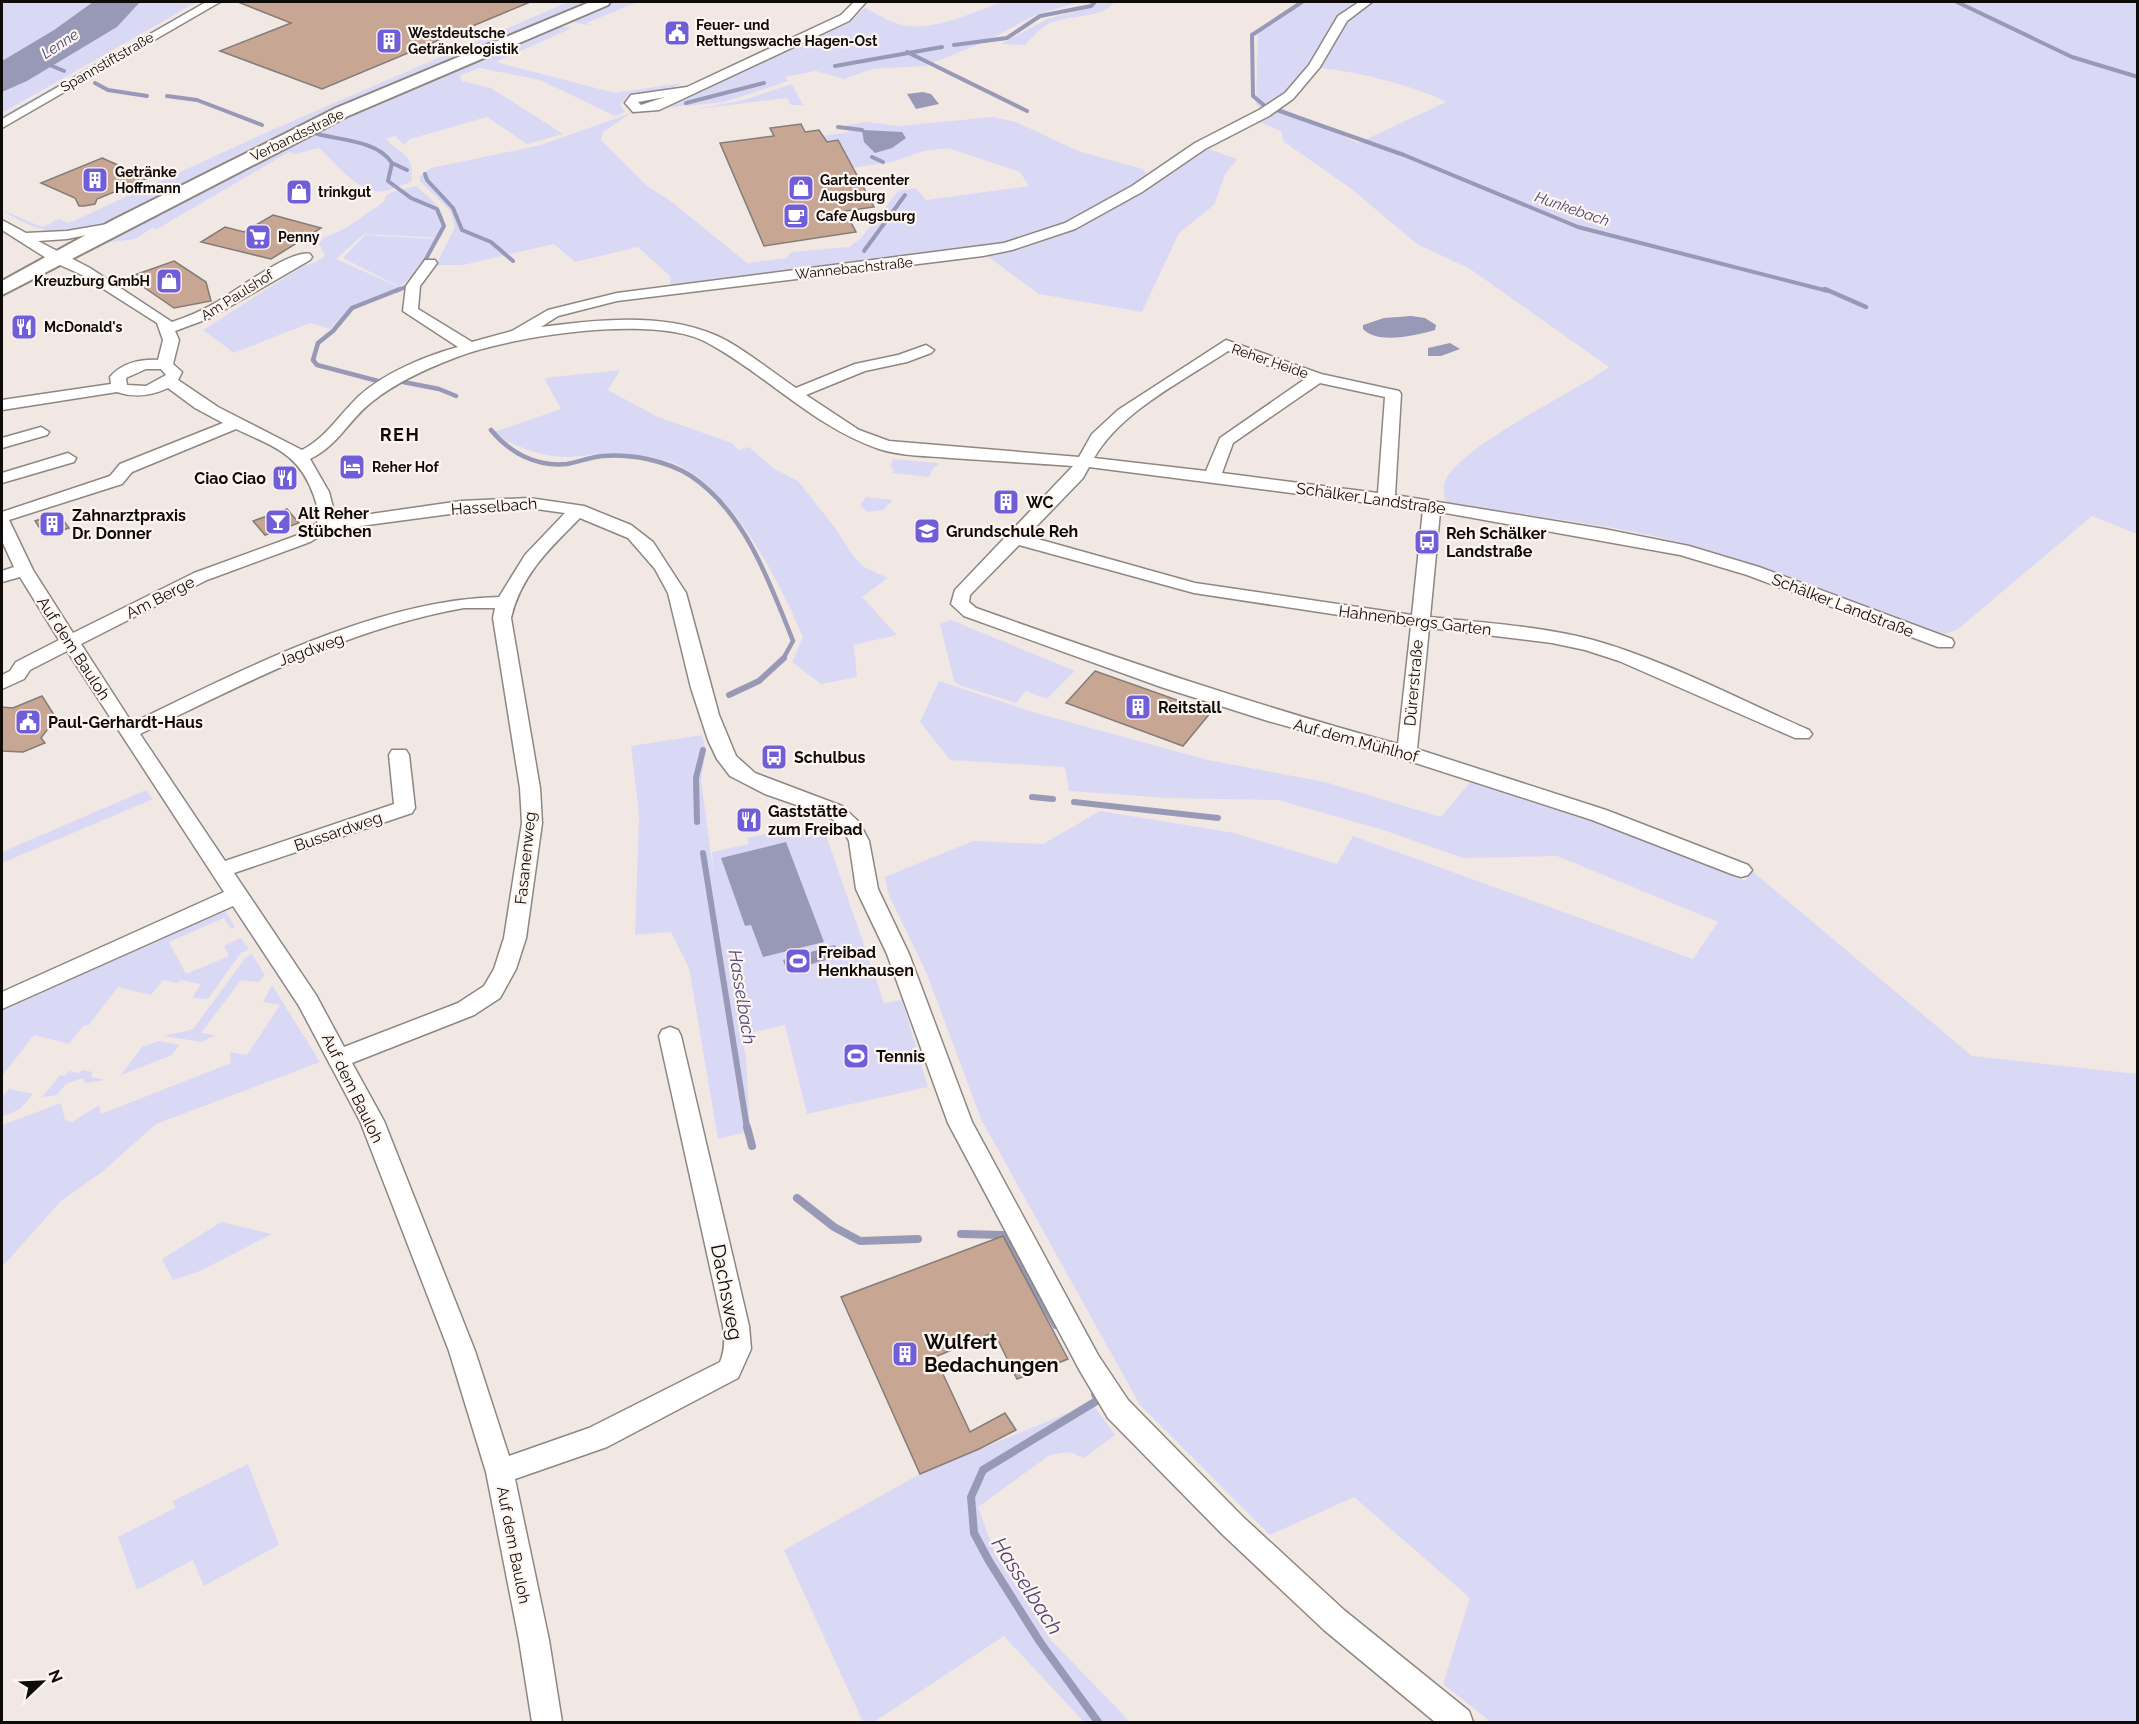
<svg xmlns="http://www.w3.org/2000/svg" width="2139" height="1724" viewBox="0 0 2139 1724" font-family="Raleway,sans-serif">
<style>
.green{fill:#d9d9f6}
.water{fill:#9898b7}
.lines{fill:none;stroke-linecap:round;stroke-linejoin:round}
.stream-far3{stroke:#9898b7;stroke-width:4}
.stream-far2{stroke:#9898b7;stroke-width:4.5}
.stream-far1{stroke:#9898b7;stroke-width:6}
.stream{stroke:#9898b7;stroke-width:8}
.building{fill:#c7a694;stroke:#847c77;stroke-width:1.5}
.minor-casing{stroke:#8e8681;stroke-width:3}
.secondary-casing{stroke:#8e8681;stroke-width:4}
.minor{fill:#fff;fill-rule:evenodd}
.secondary{fill:#fff;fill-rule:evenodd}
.labels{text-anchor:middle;stroke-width:4.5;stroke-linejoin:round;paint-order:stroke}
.far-poi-label{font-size:14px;font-weight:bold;fill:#0e0b09;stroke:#fff5f0;text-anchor:start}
.far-street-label{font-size:14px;fill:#0e0b09;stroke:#fff5f0}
.far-water-label{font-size:15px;font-style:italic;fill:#4b4776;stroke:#fff5f0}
.poi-label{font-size:16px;font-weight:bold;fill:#0e0b09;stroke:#fff5f0;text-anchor:start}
.street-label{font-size:16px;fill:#0e0b09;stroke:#fff5f0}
.far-district-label{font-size:18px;font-weight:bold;letter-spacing:1.5px;fill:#0e0b09;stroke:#fff5f0}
.water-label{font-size:18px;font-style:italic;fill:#4b4776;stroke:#fff5f0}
.near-street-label{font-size:20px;fill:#0e0b09;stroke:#fff5f0}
.near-poi-label{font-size:20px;font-weight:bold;fill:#0e0b09;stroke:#fff5f0;text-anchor:start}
.near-water-label{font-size:21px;font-style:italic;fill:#4b4776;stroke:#fff5f0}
</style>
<rect width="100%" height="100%" fill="#f2e8e3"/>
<path class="green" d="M2,2H93L54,30L2,61Z
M140,2H197L2,113V92L27,81L117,27Z
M203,2H208L2,119V116Z
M568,2H589C476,50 361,94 250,148C196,175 142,215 82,229C50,236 28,227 2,210L42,227L59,219L69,223L274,129Z
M612,2H638L586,23L592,26L573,22L575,17Z
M1003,2H1079L1035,15L989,40L925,66L872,69L844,79L816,71L785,77L788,81L724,102L666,108L849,23L865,8C877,14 890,22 903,25C935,32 974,11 1003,2Z
M1101,2H1115C1097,22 1063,12 1042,28C1037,32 1030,40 1025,45L1001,44L1047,19L1093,7Z
M1306,2H2137V534L2092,516L1957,630L1941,635C1861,605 1783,571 1701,548C1618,524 1530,516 1445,503C1445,497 1443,489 1444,484C1453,449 1577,391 1609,367L1470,269L1417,244L1349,187L1284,142L1281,131L1254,120L1280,107L1358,143L1446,102C1414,85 1347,69 1310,67L1285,95L1264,111L1256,104L1258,30Z
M559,26L572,28L496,62L615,93L681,83L672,89L628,95L620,105L625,112L615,116L540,80L479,68L459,76L462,81L491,88L563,134L527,144L487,117L410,139L404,145L395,136L386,139C401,154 416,156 411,182C402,185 393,189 384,191C359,195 336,163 319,148L295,154L289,152L157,229L152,228L135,239L105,243L321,130L550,28Z
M792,84L803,105H791L787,98L690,110L740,101Z
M631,113L603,132L601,140L647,186L672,202L747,263L786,258L792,252L849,247L861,238L898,191L916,188L926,200L1029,186L1020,172L948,148L924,151L892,162L852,168L838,140L825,142L822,136L849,132L846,125L867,122L899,126L993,117L1016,122L1078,151L1143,169L1147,175L1133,188L1046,232L981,251L671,288L670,276L638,247L575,262L554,244L463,265H436L455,227L450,211L420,181V176L431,168L541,145Z
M1206,148L1237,159L1225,175L1214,205L1179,233L1142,312L1039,294L987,256L1055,236L1145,191Z
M416,186C434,201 452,215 441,238L364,234L336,259L399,287L350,307L330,329L310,323L234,353L203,330L304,265L314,263L325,256L319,244L323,238L346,228L385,201V197L392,192Z
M365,235L435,239L414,274L400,287L343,258Z
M620,370L608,390L658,417L732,443L739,450L749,447L773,468L798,481L836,529L853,556L864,567L888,578L862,597L897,635L854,645L857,677L821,684L792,662L803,637C778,581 737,495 680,466C662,457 633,455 613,454C600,453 586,456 572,457C541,458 518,447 491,433L561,409L544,378Z
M893,459L937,463L939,464L933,468L929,477L893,473V467H890Z
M866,497L893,500L883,510L867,512L860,505Z
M951,620L1075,671L1047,699L1026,691L1016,703L959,685L954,681L940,624Z
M939,681L1036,713L1208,760L1325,782L1441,817L1471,781L1633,836L1745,881L1752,871L1972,1056L2137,1074V1722H1491L1443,1684L1470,1598L1354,1497L1270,1535L1140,1405L981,1119L927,974L888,893L885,877L973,841L1043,844L1100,811L1234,833L1337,864L1353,836L1693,959L1718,922L1557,856L1463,858L1383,830L1278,800L1169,798L1069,791L1065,767L950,760L920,722Z
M702,735L706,750L701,780L714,877L712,852L749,844L747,838L785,829L791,830L808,827L813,838L826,835L884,1003L902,1000L928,1087L807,1114L785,1025L741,1035L746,1057L750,1131L718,1139L689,968L671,932L635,935L639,815L631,746Z
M146,790L153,799L2,863V852Z
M224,909L235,927L231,929L224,918L169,942L186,974L229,956L224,946L241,938L249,949L241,953L208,999L192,998L201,984L180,980L178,983L163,980L151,995L118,987L88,1026L84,1025L69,1044L34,1035L2,1076V1004L210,910Z
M252,954L265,975L259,982L241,980L201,1033L215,1035L202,1042L164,1036C174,1032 184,1033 194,1028L245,958Z
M272,985L320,1062L156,1124L102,1172L61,1201L2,1267V1125L61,1103L65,1120L72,1122L99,1105L101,1114L231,1063L230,1052L247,1055L280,1005L263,1002Z
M159,1041L179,1045L172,1055L121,1075L142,1047Z
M82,1070L93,1072L91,1077L105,1080L85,1083L83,1078L66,1084L57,1095L42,1097L60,1075L65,1076L69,1071L79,1073Z
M9,1089L33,1094L20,1109L2,1117V1096Z
M221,1222L272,1234L200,1271L173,1280L162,1259Z
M1092,1403L1115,1435L1084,1458L1070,1452L1050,1455L978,1507L996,1556L1051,1640L1130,1722H1084L1004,1636L874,1722H863L784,1550L920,1474Z
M248,1464L279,1545L204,1586L193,1560L137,1590L118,1537L175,1508L173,1501Z"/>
<path class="water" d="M93,2H140L117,27L27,81L2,92V61L54,30Z
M923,92L931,94L939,104L916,109L907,94Z
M862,130L902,132L906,138L892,148L875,153L864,142Z
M1411,316L1425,318L1436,325L1435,330C1417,335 1378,345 1363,329V325L1384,318Z
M1450,343L1460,349L1441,356H1428V348Z
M786,842L824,942L763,957L751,925L745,926L721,858Z
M835,945L840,956L787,971L783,960Z"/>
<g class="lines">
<path class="stream-far3" d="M1957,2L2072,57L2138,77
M954,45L1007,38L1040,16L1091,6L1095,2
M907,52L1027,111
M45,63L64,71
M835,66L942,47
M95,83L108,90L147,96
M167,96L197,100L262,125
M686,103L764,83
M1265,106L1253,96L1252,35L1302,2
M1277,110L1404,155L1578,227L1828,291
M838,127L862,130
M317,134C341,140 378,141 392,163L388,181L411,198L437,209L444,226L422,266
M872,157L883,162
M392,163L407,170
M425,174L427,180L453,208L462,230L491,242L513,261
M864,251L905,195
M396,291L408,286L410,282"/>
<path class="stream-far2" d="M1825,289L1866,307
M378,381L317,365L313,360L318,343L333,331L352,308L400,289
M403,382L439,389L456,396
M491,430C510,453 536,467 567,464C579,462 590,457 603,456C631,454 666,460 691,476C745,512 770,583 793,641L783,659"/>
<path class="stream-far1" d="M729,695L759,681L784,658
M1032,797L1053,799
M1074,802L1218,818
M697,822L696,778L703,750
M703,853L747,1128"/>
<path class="stream" d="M747,1127L752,1146
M797,1198L834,1227L860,1241L918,1239
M961,1234L1004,1235L1056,1325
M1095,1394L1098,1400L983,1470L971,1497L974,1533L989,1561L1040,1642L1098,1722"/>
</g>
<path class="building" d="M238,2H530L322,89L220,51L291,23Z
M801,124L805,132L819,130L827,142L838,140L874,207L845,211L856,232L764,246L720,143L774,136L770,128Z
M102,158L148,178L97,199L95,204L84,206H79L75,198L41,183Z
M273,215L321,228L271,259L201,242L225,227L244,232Z
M174,261L206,282L211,301L174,308L129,277Z
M287,509L299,523L265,535L253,521Z
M58,513L69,528L45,536L35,521Z
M1095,671L1211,712L1183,746L1066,703Z
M42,696L56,718L41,738L45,743L23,752L2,751V707L13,708Z
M1003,1236L1068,1359L1017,1379L994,1332L935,1357L970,1432L1005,1413L1016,1430L979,1449L920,1474L841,1297Z"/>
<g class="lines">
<g class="minor-casing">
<path id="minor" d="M206,2H220L2,128V119Z
M854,2H866L849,21L659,110L633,112L625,103L631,95L687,87L841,15ZM665,97L641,105L638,102Z
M1359,2H1372L1347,21L1320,67L1293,99L1269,116L1205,149L1142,192L1075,229L1012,250L983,256L617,301L558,316L541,327C596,320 661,312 715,335C739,345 772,372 796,388L855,364L898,355L926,345L934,350L931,353L907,362L865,371L806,395L859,430L889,441L1079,457L1092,434L1118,410L1226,340L1321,374L1399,391L1401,394L1395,495L1604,529L1689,546L1759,567L1952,639L1954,643L1952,647H1938L1747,575L1680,555L1440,512L1430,617C1484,623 1540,626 1593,640C1665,660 1740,700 1809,730L1812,734L1809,738H1795L1619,661L1585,650L1552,643L1429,628L1417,749L1606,810L1748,865L1752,870L1748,875L1741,877L1734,875L1592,820L1400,758L1268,721L1161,687L964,616L951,604L955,590L1073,466C1032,463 992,461 951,458C928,456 901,456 879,449C814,427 766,374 706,342C654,314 511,336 457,357C428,368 398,381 373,401C349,419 339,445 310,459L329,492L336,519L461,501L529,498L584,506L631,525L653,542L686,593L719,715L736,756L755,773L842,806L859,822L869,841L878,889L909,954L972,1122L1098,1355L1128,1400L1243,1517L1344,1610L1469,1711L1473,1722H1435L1324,1630L1223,1535L1108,1418L1080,1371L948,1123L887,954L856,889L849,841L841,826L828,816L765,794L730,776L717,759L708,740L691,688L668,593L655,569L628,538L580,518C550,548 521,575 511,618L540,788L542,823L526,938L516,969L500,998L474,1015L352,1063L384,1121L475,1351L509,1456L589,1428L720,1362C725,1350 725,1339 723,1326L659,1036L662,1030L670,1027L678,1030L681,1036L749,1326L751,1349L738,1378L607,1447L515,1479L549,1640L562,1722H532L519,1640L486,1472L449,1351L360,1121L299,1006L233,906L2,1009V992L224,892L67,651L30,670L24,679L2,689V675L10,671L16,662L59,640L20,577L2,582V571L14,567L2,541V512L110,476L120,464L223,423L195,408L168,388C151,396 135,398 117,392L2,410V400L111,384L110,377C121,363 141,359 158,360L163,340L157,323L80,274L51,261L2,230V220L26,233L67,231L125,221L127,224L120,228L67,239L38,241L90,268L172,322C187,317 201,311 215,303C235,292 290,249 310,254L312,257L310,260L210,318L175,331L179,340L173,364L182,372L178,380L218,407L302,450C326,438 340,414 359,396C384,373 425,356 458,347L403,311L406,286L425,260H435L437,263L420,286L418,309L472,342L512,331L548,310L617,293L1004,243L1065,223L1132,186L1195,143L1259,110L1285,93L1309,65L1338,16ZM1228,351L1305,379L1220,438L1206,471L1094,458C1121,411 1183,381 1228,351ZM146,369H161L166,375L146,386L127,385L126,378ZM1320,383L1385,397L1378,493L1222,473L1233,443ZM236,429C274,447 299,453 314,496C317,505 320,514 317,523L298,535L194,573L73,633L33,570L9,520L122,484L132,472ZM1089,467L1423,510L1412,615L1195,583L1027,536L1083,478ZM495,508H529L565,513L525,555L499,597C375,600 243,670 132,723L81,644L207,580L310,542L330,530ZM1019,545L1194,593L1411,626L1398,744C1254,705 1117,658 976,608L969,602L970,595ZM464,608H495L493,618L520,788L522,823L504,938L494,969L484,986L458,1003L344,1047L316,995L234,873L412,813L415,808L409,755L406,750H392L389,755L394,804L225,861L140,734C244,684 349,628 464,608Z
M41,427L49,432L47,435L2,448V438Z
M68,453L76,458L74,462L2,483V473Z"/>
</g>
<g class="secondary-casing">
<path id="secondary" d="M590,2H610L608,5L348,116L2,295V281L113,220L336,108Z"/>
</g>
<use href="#minor" class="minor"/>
<use href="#secondary" class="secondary"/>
</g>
<defs>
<g id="civic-square" transform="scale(1.35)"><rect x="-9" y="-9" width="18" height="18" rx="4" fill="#705ed8" stroke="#fff5f0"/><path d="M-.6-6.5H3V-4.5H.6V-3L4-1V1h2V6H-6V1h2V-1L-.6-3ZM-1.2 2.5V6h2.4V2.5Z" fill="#fff"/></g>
<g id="building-square" transform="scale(1.35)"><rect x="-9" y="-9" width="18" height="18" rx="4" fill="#705ed8" stroke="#fff5f0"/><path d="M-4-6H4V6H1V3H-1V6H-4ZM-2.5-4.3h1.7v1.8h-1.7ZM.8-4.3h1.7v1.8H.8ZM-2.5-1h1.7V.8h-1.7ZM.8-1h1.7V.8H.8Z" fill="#fff"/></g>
<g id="shop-square" transform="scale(1.35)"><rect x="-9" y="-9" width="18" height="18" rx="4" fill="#705ed8" stroke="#fff5f0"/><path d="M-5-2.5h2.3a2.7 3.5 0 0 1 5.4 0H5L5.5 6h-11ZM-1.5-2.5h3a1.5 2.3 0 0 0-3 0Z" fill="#fff"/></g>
<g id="cafe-square" transform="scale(1.35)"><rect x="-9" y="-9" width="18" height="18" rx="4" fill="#705ed8" stroke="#fff5f0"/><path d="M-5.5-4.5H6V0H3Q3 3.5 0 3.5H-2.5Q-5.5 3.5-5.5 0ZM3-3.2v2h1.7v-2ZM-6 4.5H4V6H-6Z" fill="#fff"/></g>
<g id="supermarket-square" transform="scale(1.35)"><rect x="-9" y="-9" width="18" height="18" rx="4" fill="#705ed8" stroke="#fff5f0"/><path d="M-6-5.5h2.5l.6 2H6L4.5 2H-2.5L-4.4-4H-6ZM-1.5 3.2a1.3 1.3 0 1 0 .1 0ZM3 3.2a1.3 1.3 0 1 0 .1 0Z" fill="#fff"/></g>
<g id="restaurant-square" transform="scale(1.35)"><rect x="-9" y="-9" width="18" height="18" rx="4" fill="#705ed8" stroke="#fff5f0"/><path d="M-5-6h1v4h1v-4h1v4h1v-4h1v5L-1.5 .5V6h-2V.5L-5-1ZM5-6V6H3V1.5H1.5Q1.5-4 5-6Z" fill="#fff"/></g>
<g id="hotel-square" transform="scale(1.35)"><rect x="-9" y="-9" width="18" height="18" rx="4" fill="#705ed8" stroke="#fff5f0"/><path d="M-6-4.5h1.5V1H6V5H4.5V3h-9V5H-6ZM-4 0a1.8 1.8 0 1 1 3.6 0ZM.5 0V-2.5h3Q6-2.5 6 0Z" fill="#fff"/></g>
<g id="bar-square" transform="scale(1.35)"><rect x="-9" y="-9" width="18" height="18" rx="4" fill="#705ed8" stroke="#fff5f0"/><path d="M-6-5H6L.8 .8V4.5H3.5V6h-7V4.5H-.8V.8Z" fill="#fff"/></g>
<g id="school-square" transform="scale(1.35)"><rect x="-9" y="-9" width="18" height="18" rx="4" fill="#705ed8" stroke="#fff5f0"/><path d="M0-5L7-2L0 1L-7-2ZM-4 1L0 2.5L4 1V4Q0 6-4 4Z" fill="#fff"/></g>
<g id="bus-square" transform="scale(1.35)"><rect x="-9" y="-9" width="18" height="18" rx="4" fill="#705ed8" stroke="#fff5f0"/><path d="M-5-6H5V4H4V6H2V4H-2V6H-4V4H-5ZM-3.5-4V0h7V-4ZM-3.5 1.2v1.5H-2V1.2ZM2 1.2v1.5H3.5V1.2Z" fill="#fff"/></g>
<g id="stadium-square" transform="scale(1.35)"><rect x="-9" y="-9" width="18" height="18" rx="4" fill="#705ed8" stroke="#fff5f0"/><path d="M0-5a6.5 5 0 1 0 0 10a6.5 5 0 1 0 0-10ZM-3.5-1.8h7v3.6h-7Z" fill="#fff"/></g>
</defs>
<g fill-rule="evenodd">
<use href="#civic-square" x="677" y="33"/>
<use href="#building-square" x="389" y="41"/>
<use href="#building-square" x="95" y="180"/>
<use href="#shop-square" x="801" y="188"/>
<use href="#shop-square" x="299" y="192"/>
<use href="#cafe-square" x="796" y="216"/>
<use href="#supermarket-square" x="258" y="237"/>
<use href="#shop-square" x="169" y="281"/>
<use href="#restaurant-square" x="24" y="327"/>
<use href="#hotel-square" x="352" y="467"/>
<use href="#restaurant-square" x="285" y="478"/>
<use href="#building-square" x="1006" y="502"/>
<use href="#bar-square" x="278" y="522"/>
<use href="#building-square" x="52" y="524"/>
<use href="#school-square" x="927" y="531"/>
<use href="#bus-square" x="1427" y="542"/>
<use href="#building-square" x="1138" y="707"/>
<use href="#civic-square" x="28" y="722"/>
<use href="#bus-square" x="774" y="757"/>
<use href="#restaurant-square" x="749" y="820"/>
<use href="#stadium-square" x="798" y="961"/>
<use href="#stadium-square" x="856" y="1056"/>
<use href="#building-square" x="905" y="1354"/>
</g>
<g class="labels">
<g class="far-poi-label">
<text x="696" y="30">Feuer- und<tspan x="696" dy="16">Rettungswache Hagen-Ost</tspan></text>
<text x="408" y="38">Westdeutsche<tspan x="408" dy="16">Getränkelogistik</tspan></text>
<text x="115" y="177">Getränke<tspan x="115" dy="16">Hoffmann</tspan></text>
<text x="820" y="185">Gartencenter<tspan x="820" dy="16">Augsburg</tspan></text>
<text x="318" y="197">trinkgut</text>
<text x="816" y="221">Cafe Augsburg</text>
<text x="278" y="242">Penny</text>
<text x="150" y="286" text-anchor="end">Kreuzburg GmbH</text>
<text x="44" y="332">McDonald's</text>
<text x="372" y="472">Reher Hof</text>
</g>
<g class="far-street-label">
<text transform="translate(107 62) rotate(-30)" y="5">Spannstiftstraße</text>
<text transform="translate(297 135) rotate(-26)" y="5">Verbandsstraße</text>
<text transform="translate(854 268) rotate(-6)" y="5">Wannebachstraße</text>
<text transform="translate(237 295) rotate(-32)" y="5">Am Paulshof</text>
<text transform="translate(1270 361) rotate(19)" y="5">Reher Heide</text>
</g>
<g class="far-water-label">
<text transform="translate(60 44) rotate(-33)" y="5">Lenne</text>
<text transform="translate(1572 209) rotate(19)" y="5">Hunkebach</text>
</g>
<g class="poi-label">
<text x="266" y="484" text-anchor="end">Ciao Ciao</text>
<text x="1026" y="508">WC</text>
<text x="298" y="519">Alt Reher<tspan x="298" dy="18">Stübchen</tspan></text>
<text x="72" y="521">Zahnarztpraxis<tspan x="72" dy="18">Dr. Donner</tspan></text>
<text x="946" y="537">Grundschule Reh</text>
<text x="1446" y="539">Reh Schälker<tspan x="1446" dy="18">Landstraße</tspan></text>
<text x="1158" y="713">Reitstall</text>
<text x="48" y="728">Paul-Gerhardt-Haus</text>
<text x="794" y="763">Schulbus</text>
<text x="768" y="817">Gaststätte<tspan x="768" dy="18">zum Freibad</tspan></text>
<text x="818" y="958">Freibad<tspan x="818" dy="18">Henkhausen</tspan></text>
<text x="876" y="1062">Tennis</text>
</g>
<g class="street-label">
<text transform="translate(1371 498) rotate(8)" y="6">Schälker Landstraße</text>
<text transform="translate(494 506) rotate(-4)" y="6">Hasselbach</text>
<text transform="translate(160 597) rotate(-27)" y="6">Am Berge</text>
<text transform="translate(1843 605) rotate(21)" y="6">Schälker Landstraße</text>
<text transform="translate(1415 620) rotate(7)" y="6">Hahnenbergs Garten</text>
<text transform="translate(74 648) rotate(57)" y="6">Auf dem Bauloh</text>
<text transform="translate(311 649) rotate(-20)" y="6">Jagdweg</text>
<text transform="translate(1413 683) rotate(-85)" y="6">Dürerstraße</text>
<text transform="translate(1356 740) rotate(15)" y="6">Auf dem Mühlhof</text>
<text transform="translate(338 831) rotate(-19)" y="6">Bussardweg</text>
<text transform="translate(525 858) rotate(-84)" y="6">Fasanenweg</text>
<text transform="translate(353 1088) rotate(64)" y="6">Auf dem Bauloh</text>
<text transform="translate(514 1545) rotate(79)" y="6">Auf dem Bauloh</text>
</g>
<g class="far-district-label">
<text x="400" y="441">REH</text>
</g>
<g class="water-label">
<text transform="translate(742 997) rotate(81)" y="6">Hasselbach</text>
</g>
<g class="near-street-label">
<text transform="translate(727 1292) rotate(79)" y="7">Dachsweg</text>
</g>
<g class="near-poi-label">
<text x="924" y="1349">Wulfert<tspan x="924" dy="23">Bedachungen</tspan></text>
</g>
<g class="near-water-label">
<text transform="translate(1027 1586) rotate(57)" y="7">Hasselbach</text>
</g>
</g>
<rect width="2139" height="1724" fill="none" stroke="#0e0b09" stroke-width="6"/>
<g transform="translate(42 1682) rotate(67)" stroke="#fff5f0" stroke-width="4.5" paint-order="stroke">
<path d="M0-4.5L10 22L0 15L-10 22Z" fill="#0e0b09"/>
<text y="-9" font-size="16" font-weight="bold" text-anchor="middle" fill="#0e0b09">N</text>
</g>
</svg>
